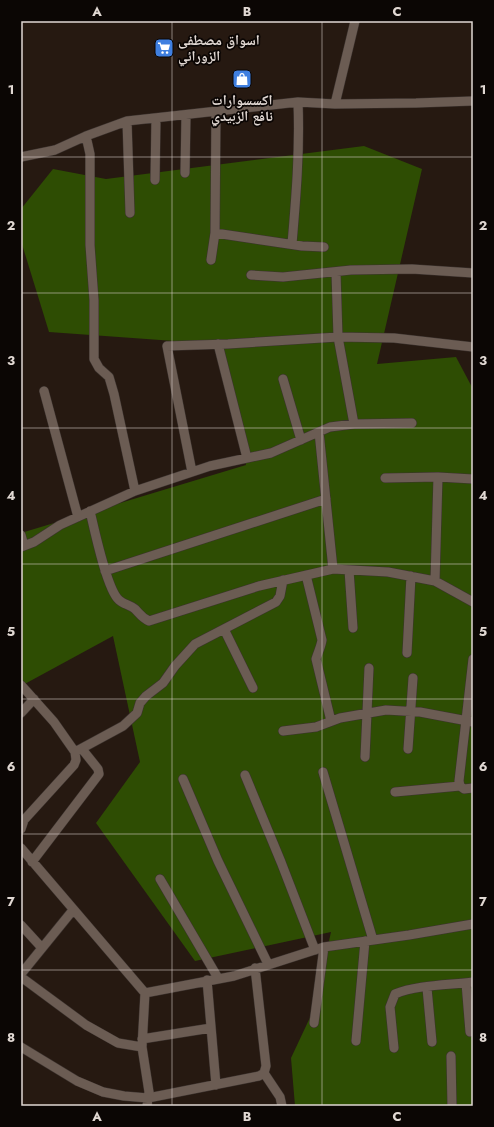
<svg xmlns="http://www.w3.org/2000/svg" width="494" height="1127" viewBox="0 0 494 1127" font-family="Jost,'Noto Naskh Arabic',sans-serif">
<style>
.green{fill:#2e4d03}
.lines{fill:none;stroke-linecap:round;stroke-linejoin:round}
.minor-casing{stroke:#3c332f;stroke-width:10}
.minor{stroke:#6b5c53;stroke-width:9}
.grid{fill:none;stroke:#e1d8d3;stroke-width:1;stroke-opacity:0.55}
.labels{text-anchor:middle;stroke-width:3.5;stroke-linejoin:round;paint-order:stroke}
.poi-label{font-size:14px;font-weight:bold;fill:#e1d8d3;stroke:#0b0604;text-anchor:start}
.neatline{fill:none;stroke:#e1d8d3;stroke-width:1.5}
.grid-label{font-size:13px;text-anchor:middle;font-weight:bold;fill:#e1d8d3}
</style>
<rect width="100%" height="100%" fill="#261911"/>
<path class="green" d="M364,146L422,169L377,364L456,357L473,389V1106H295L291,1058L314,1009L331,932L195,961L96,823L140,762L113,636L21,686V533L246,465L216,344L49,332L21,241V209L53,169L106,179Z"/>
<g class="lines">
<g class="minor-casing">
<path id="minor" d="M335,104L355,21
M127,121L130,213
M86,136L90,154V245L94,300V359L99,368L109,377L114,394L135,491
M21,157L55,150L86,136L127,121L298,102L335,104L416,103L473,101
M185,173L186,115
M155,180L156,118
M215,233L302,246L324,247
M292,244C296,197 300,150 298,102
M211,260L215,233L216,111
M336,272L338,337L354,424
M251,275L283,277L351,270L412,269L473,273
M218,344L247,458
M283,379L301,440
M44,391L78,517
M319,432L333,569
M192,472L167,346L228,344L338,337L394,338L473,347
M385,478L438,477L473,479
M90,511C94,528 107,590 119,600C123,604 130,605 135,609C140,614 142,618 149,621L259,586L333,569L388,572L435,581L473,602
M21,535L24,546
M21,547L34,542L60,525L135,491L210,466L271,453L330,427L354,424L412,423
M349,570L353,628
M105,571L326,499
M306,575L322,640C321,647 318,652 316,659L331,721
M435,581L438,477
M224,629L253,688
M407,653L411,576
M473,659L459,781L460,786L464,789L473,788
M21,685L54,722L75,752L76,760L74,765L24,820L21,829
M21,713L34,699
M283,731L316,727L340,718L386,710L420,712L473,722
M408,749L413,678
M75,752L123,726L137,713L140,703L146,696L163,683L175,666L195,644L276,602L280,596L283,580
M365,757L369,668
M323,772L373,940
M245,775L281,862L315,950
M183,779L218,861L268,964
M395,792L460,786
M21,848L145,993L142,1047L149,1092L147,1106
M32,862L99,774L98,769L82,749
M160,879L218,978
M21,925L42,948
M21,974L73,910
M21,977L86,1025L118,1043L142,1047
M207,980L216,1085
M466,983L470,1032
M427,988L432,1042
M145,993L234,976L324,947L409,935L473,924
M314,1023L324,947
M142,1039L211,1028
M356,1041L365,941
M21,1047L77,1081L103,1092L124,1096L148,1098L259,1076L264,1073L266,1066L255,968
M394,1048L390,1007L395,994C416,985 449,985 473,982
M451,1056L452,1106
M264,1073L280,1097L282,1106"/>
</g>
<use href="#minor" class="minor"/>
</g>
<path class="grid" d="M172,21V1106M322,21V1106M21,157H473M21,293H473M21,428H473M21,564H473M21,699H473M21,834H473M21,970H473"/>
<defs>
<g id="supermarket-square" transform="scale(1)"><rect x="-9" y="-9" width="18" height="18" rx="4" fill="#3f7fe0" stroke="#0b0604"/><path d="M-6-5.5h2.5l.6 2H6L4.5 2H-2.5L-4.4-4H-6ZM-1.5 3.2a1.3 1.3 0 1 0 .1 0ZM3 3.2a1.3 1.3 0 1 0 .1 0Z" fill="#fff"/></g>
<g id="shop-square" transform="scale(1)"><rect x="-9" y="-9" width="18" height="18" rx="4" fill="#3f7fe0" stroke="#0b0604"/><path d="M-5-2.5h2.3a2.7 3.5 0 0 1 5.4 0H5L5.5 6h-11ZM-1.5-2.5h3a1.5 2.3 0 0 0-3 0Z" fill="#fff"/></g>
</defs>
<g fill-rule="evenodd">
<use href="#supermarket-square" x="164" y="48"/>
<use href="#shop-square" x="242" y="79"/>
</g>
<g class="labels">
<g class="poi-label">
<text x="178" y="45">اسواق مصطفى<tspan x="178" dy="16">الزورائي</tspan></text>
<text x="242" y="105" text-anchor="middle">اكسسوارات<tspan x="242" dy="16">نافع الزبيدي</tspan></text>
</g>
</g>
<rect width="494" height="1127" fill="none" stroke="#0b0604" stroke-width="44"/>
<rect x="22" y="22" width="450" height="1083" class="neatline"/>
<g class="grid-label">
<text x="97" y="16">A</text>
<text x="247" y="16">B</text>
<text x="397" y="16">C</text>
<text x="11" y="94">1</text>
<text x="483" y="94">1</text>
<text x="11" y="230">2</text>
<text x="483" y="230">2</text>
<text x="11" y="365">3</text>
<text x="483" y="365">3</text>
<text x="11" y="500">4</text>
<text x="483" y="500">4</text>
<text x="11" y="636">5</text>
<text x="483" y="636">5</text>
<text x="11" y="771">6</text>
<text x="483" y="771">6</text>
<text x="11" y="906">7</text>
<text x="483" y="906">7</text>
<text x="11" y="1042">8</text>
<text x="483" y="1042">8</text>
<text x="97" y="1121">A</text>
<text x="247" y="1121">B</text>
<text x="397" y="1121">C</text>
</g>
</svg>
